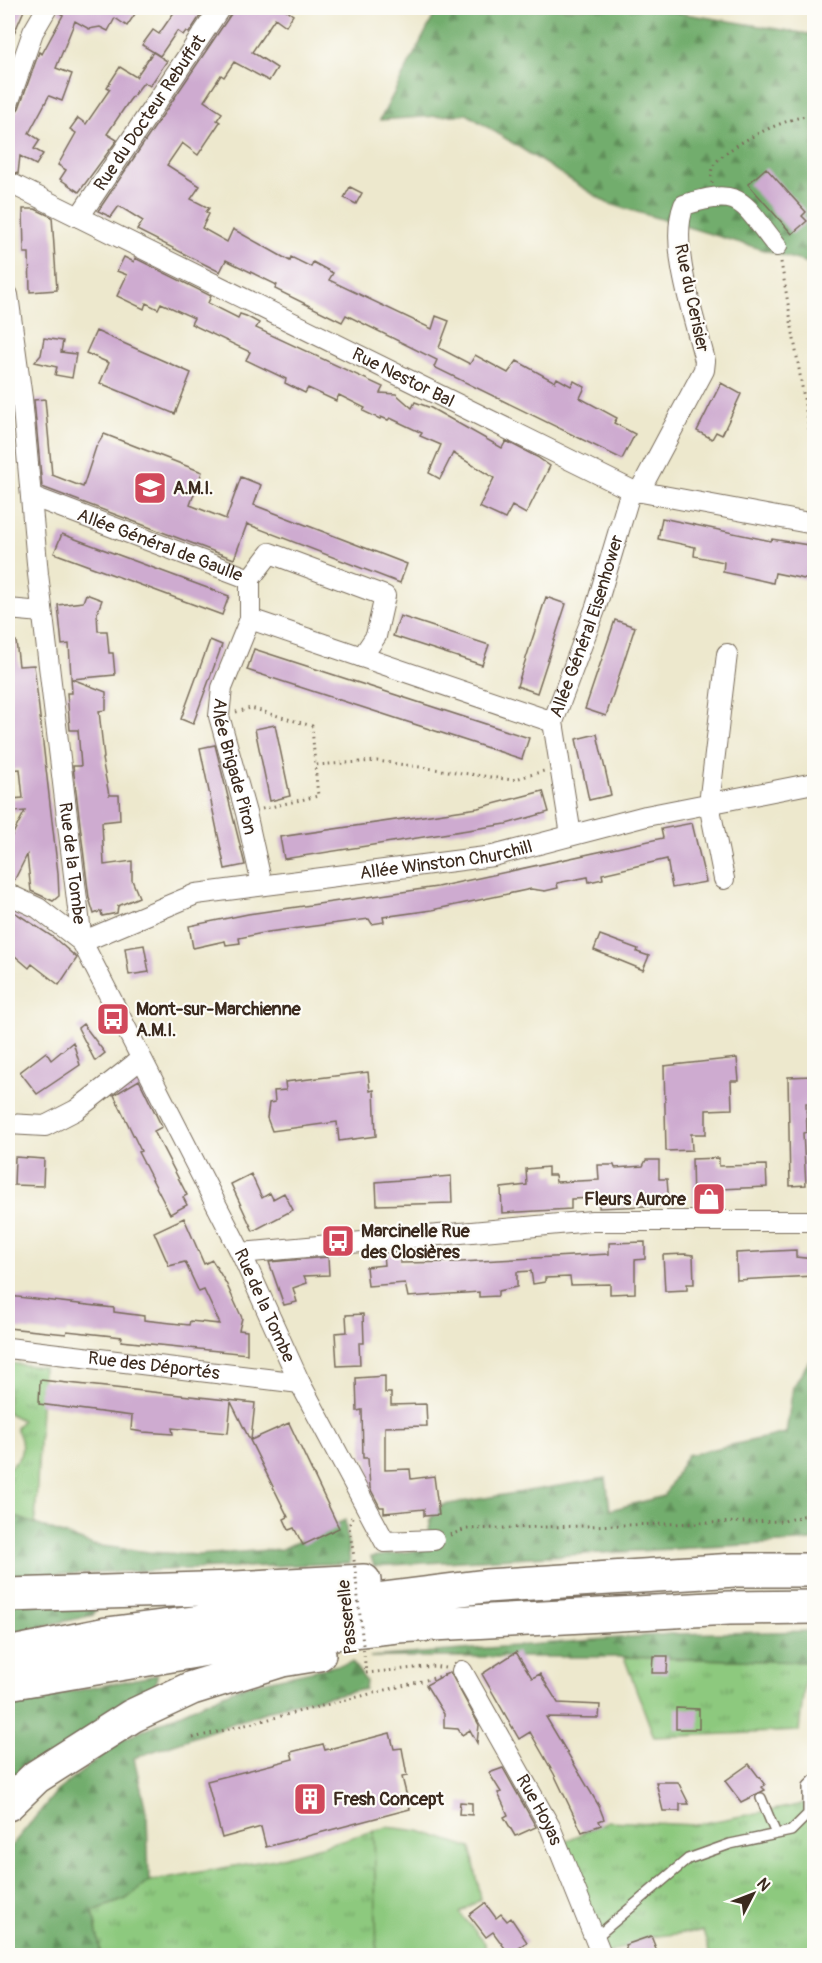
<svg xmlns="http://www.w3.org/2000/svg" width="822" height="1963" viewBox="0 0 822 1963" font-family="Pangolin,sans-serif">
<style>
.grass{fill:url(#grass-tufts);stroke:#647a4e;stroke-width:1.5}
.forest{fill:url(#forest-firs);stroke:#566c46;stroke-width:1.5}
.garden{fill:#8dc97e;stroke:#647a4e;stroke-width:1.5}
.building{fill:#ceabd0}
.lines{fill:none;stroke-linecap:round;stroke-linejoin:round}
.service-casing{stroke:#796c5b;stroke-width:12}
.minor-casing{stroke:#796c5b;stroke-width:22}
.motorway-casing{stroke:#796c5b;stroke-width:36}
.path{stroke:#796c5b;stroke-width:3;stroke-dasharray:1.5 4.5;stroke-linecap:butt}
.service{stroke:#fff;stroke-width:9}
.minor{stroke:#fff;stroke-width:20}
.motorway{stroke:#fff;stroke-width:33}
.path-bridge{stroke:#796c5b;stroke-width:3;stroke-dasharray:1.5 4.5;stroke-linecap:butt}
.labels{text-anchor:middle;stroke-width:4.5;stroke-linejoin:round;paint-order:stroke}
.street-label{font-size:18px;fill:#3b2a1e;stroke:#fdfcf7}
.poi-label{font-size:18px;font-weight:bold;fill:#3b2a1e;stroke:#fdfcf7;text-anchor:start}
</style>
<defs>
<pattern id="grass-tufts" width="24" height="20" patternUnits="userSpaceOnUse" patternTransform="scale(1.5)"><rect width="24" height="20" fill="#8dc97e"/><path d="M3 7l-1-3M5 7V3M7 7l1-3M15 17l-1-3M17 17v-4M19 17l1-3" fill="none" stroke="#74a367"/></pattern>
<pattern id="forest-firs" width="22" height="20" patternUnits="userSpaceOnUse" patternTransform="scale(1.5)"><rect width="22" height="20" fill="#72ad6d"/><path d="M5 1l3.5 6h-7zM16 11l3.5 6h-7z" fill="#5f8d59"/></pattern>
</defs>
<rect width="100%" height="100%" fill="#fdfcf7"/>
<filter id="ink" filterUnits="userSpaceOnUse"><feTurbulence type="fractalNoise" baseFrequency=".0167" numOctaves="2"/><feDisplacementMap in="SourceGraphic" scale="12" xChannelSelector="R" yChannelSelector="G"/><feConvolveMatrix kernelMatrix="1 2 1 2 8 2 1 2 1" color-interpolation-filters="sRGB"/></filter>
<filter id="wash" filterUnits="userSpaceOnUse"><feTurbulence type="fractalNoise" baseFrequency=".008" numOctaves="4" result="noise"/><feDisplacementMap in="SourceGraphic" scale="24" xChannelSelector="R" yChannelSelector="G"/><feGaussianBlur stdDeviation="1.35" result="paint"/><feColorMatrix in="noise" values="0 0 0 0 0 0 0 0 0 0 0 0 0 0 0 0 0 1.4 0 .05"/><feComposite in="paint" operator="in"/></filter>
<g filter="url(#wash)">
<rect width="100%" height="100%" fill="#ede8cd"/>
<path class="grass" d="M8,1363L43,1367L35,1525L8,1514V1468C24,1459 25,1444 16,1428L22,1420L8,1413Z
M624,1657L807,1662L799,1731L654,1737Z
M814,1798V1955H710L703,1931L648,1937L604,1955L557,1845L608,1821L694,1825L799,1805Z
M374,1831L377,1955H101L93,1911L126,1899L149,1881L275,1859Z"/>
<path class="forest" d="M438,8H649L814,35V284L811,264L607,203L467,114L380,120Z
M809,1361L814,1365V1541L374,1566L371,1557L426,1549L431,1518L443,1505L606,1478L610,1510L664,1496L687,1455L786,1433L793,1387Z
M8,1514L93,1545L149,1552L198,1555L282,1549L345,1520L350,1563L8,1576Z
M100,1599L93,1615L8,1634V1602Z
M814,1631V1664L806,1662L624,1657H370L672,1634Z
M352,1662L366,1681L365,1689L288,1704L134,1758L147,1815L149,1881L126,1899L93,1911L101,1955L8,1956V1850L57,1791L124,1739L239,1687Z
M157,1675L155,1691L8,1789V1704Z"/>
<path class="garden" d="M387,1827L420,1831L471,1848L481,1899L460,1913L485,1943L486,1955H377L374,1831Z"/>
<g id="blocks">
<path class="building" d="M8,8H25L8,47Z
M59,8H139L127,26L115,18L108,31L100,27L89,29L75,21L56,68L72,74L62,101L49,96L29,133L40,140L34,149L43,154L36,165L20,156L18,174L8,170V128L13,115L19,108L39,52L42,54L63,15L58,12Z
M177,8H194L202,13L189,33L186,31L183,35L177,31L160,56L142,45L153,30L159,34Z
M235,8H283L293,15L286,26L275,18L252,52L277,68L269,81L234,62L224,77L221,75L204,101L222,113L217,120L220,122L198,155L182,143L167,165L200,186L191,199L209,208L206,212L209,214L202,228L227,242L233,229L290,261L291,257L311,267L313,262L333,273L329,280L432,329L436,316L449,321L439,348L470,364L475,355L508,373L517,361L555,382L557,378L571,386L574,381L585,387L580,398L617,418L614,423L635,434L622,459L434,367L437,360L346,315L342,322L275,289L277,285L226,260L220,272L137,230L143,221L119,206L111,217L98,211Z
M153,52L167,61L150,86L144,82L129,101L107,134L117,140L79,192L60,179L66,170L58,165L76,133L70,129L78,118L86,124L110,89L107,87L120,67L136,77Z
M766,168L806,212L802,216L807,221L792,234L748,184Z
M350,187L362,193L356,204L344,198Z
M23,209H35L52,217L57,290L30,292L29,253H24Z
M124,257L134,262L135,258L211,296L208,303L238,318L240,314L246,316L259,323L256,328L383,387L380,393L396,394L412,408L415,402L431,408L502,448L506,441L537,457L550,466L526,514L512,506L505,519L479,507L494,478L453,453L440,479L429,473L441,445L420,436L422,433L390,418L388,420L381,417L380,419L363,411L365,408L339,395L336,401L308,388L305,393L285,383L286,379L246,360L250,352L191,324L194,318L161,303L158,309L146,303L144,309L117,296L127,275L117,271Z
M96,331L191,373L175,414L100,383L109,363L86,353Z
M44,338L63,341L61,352L76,354L72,378L55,375L57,367L35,362L41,355Z
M721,383L741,394L722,435L716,432L712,439L697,431Z
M45,399L52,475L83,487L96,447L104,434L202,472L190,505L226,519L241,477L261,485L254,505L407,564L400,583L247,524L234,559L42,487L34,400Z
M662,518L771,541L772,539L814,546V581L775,573L773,583L723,572L724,562L694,556L695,547L658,539Z
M62,534L229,596L222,615L54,553Z
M86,594L102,600L97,613L98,631H107L109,653H113L115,675L72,679L106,692V710L99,711L104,758L102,759L109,795H119L120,820L102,822L104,865L132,861V880L139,897L118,906L117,913L102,916L101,911L94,914L89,898L73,766H81L78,730H70L67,693H72L69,644L62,645L58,605L83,602Z
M546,597L566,604L537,693L517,686Z
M400,616L489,645L482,665L393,636Z
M615,620L635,627L606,716L585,709Z
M210,640L222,645L193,724L181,719Z
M8,641H16L19,666L34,665L58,873L59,896L53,901L31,891L27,855L13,883L8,882V843L25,811L14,812L12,799L23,798L20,769L8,770V700L10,699Z
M254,649L529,738L522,759L247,670Z
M275,725L290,796L270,801L255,729Z
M597,734L611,795L589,800L576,739Z
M215,745L245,865L225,869L200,748Z
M543,791L549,812L506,824L284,859L280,837L478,808Z
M692,823L706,882L672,888L667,859L602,874L603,879L589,882L588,877L557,883L558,888L545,891L531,889L432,910L383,917L384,922L372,924L369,919L268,932L239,938L240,943L226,945L225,941L193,948L189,926L248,914L437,887L663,838L661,829Z
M8,908L53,937L77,958L59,985L32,964L29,968L8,950Z
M600,935L638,949L637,952L649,956L643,970L594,950Z
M144,945L149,972L129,975L125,948Z
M83,1024L105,1053L95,1061L78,1028Z
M73,1042L80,1065L37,1094L20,1072L46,1052L51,1060Z
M737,1058L739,1081H731L732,1109L706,1110V1134H691L692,1150L666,1151L664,1066Z
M368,1072L370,1091L374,1090L376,1136L339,1141L337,1122L272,1131L267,1118L269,1103L275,1102L274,1091L286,1090L285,1082Z
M812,1076L813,1103H806L807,1132L803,1133L806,1185L790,1186L788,1077Z
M139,1080L162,1127L154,1131L187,1195L183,1197L187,1205L170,1214L138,1152L141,1151L114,1095Z
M15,1157L44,1159L43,1186L14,1185Z
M719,1158V1166L766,1165L767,1187L720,1189L721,1203L693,1204L692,1159Z
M646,1160H659V1179H667L669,1205L599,1208V1198L571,1199V1209L502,1213L501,1188L527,1185L526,1169L548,1167V1175H555L556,1182L599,1180L598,1165H614L615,1168L643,1166Z
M251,1174L262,1198L270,1193L273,1199L284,1193L293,1210L253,1231L231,1184Z
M451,1176L452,1203L377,1205L376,1182Z
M184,1218L204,1264L212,1260L226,1283L242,1318L239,1330L247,1331V1354L121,1341L122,1337L67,1331L66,1334L8,1328L9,1296L114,1308V1312L144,1316V1320L189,1325L190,1321L220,1324L204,1290L199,1292L185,1262L169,1266L154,1232Z
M645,1242V1259L635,1260V1293L610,1294V1284L571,1285L570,1277L545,1278V1282L533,1284L531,1271L517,1272V1287L498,1291V1296L479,1297V1292L408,1297L405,1283L368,1286L366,1267L384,1265L383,1253L400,1252V1263L461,1262L609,1254V1243Z
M796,1250V1257L814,1259V1276L737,1280L736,1253Z
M685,1254L693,1255L694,1284H687V1290L665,1291L663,1255Z
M328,1257L329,1275L304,1276L307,1283L293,1288L297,1302L284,1305L269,1262Z
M363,1314L364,1343H359L360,1365L337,1366L335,1333L347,1332L346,1315Z
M385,1376V1393H391V1405L426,1404L427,1426L385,1427V1470L410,1469L411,1479L434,1476L439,1515L424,1516V1509L384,1513V1507H380L370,1488L368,1458H363L362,1410L357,1411L356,1378Z
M40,1380L255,1403L251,1440L289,1423L339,1528L303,1545L294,1528L289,1530L284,1519L288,1517L231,1402L228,1433L172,1428L173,1434L143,1432L131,1430L132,1416L39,1404Z
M516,1652L532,1678L540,1674L558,1703L600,1705L599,1718L546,1717L599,1806L604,1819L599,1821L601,1825L582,1832L554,1774L530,1732L519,1739L482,1674Z
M653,1656H668L667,1673H652Z
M450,1672L479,1725L477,1743L470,1730L462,1735L458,1729L444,1728V1714L426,1685Z
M676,1708L699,1709V1729H676Z
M390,1733L394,1749L402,1748L407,1776L402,1777L410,1809L266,1847L261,1827L222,1838L207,1781L293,1759L291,1752L323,1744L325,1750Z
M749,1764L765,1785L762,1787L765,1790L741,1802L725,1781Z
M503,1768L536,1827L518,1835L515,1836L504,1817L508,1815L498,1793L501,1792L489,1773Z
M656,1782H678L689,1804H680V1811H663Z
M460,1802L472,1803V1815L459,1814Z
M485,1903L496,1918L501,1914L507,1921L511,1918L527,1942L510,1955L493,1932L486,1937L469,1915Z
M651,1936L659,1956H629L625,1945Z"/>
</g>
</g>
<g filter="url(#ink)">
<use href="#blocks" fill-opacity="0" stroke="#796c5b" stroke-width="1.5"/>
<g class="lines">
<g class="service-casing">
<path id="service" d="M761,1798L776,1834
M595,1938L688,1859L730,1844L791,1831L808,1814V1786L814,1780"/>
</g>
<g class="minor-casing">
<g id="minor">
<path d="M8,104L33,32L47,8"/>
<path id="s1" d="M8,182L631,490L814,524"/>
<path id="s2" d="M79,217L220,8"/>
<path id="s3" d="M8,295L22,398L38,574L82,942L241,1253L300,1383L385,1542L434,1540"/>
<path d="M639,492L704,370L705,361C695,319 668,245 684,205C743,186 742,203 777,246"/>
<path id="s4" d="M31,496L250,579"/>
<path id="s5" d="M250,579V619L222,688L219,716L246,813L262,885"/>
<path d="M250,579L270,553L385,596L376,636L362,657"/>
<path d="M8,609L42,612"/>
<path d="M250,619L553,722"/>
<path id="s6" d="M571,835L553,722L596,607L631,490"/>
<path d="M724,879L709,804L727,654"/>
<path d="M8,894L38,908L82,942"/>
<path id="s7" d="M82,942L196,894L493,856L646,816L814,783"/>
<path d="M8,1124L45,1126L76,1110L141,1059"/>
<path d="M241,1253L592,1221H814"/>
<path id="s8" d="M8,1348L300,1383"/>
<path id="s9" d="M462,1671L550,1827L602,1956"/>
</g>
</g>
<g class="motorway-casing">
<path id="motorway" d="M8,1595L235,1588L364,1581
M8,1654L107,1634L486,1586L735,1570H814
M8,1683L236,1644L397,1626L729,1608L814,1607
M8,1804L36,1777L132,1716L192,1688L282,1660L319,1654"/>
</g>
<path class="path" d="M712,183C712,179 711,172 712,169C720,147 792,115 814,115
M781,262L814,458
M236,712L251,708L312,726L315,765L377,761L512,780L544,771
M262,809L318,796L315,765
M352,1517L349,1527L354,1557
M450,1535L466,1529L784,1521L814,1513
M366,1673L434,1666L445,1668
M193,1738L446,1675"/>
<use href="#service" class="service"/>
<use href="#minor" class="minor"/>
<use href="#motorway" class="motorway"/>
<path class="path-bridge" d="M354,1560L366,1673"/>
</g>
</g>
<defs>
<g id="school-square" transform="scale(1.725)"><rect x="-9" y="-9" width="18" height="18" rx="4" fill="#d1495b" stroke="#fdfcf7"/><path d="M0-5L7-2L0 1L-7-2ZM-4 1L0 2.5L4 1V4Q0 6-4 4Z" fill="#fff"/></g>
<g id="bus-square" transform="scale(1.725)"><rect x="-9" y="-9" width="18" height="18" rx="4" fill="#d1495b" stroke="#fdfcf7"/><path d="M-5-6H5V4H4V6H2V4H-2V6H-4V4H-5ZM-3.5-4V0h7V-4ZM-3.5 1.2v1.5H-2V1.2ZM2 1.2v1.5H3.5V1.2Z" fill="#fff"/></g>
<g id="shop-square" transform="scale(1.725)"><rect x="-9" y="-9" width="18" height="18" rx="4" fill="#d1495b" stroke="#fdfcf7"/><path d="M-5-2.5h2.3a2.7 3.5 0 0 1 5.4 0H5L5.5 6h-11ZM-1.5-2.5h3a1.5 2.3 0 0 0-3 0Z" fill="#fff"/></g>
<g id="building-square" transform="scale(1.725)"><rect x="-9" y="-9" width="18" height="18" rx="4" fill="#d1495b" stroke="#fdfcf7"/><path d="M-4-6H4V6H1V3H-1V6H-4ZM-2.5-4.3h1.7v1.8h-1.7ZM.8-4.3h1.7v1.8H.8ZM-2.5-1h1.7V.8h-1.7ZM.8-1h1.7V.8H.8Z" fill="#fff"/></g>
</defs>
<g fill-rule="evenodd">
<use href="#school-square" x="150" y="488"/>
<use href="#bus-square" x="113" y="1019"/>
<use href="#shop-square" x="709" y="1199"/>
<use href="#bus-square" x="338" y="1241"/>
<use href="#building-square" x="310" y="1799"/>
</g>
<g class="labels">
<g class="street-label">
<text dy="6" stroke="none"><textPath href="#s2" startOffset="126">Rue du Docteur Rebuffat</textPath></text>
<text transform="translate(692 298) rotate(78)" y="6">Rue du Cerisier</text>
<text dy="6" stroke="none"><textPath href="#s1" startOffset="441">Rue Nestor Bal</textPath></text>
<text dy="6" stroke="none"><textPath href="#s4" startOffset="138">Allée Général de Gaulle</textPath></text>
<text dy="6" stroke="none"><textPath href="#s6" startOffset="216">Allée Général Eisenhower</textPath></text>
<text dy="6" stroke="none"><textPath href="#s5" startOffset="195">Allée Brigade Piron</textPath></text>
<text dy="6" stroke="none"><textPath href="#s7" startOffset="376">Allée Winston Churchill</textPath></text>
<text dy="6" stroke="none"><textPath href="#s3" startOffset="572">Rue de la Tombe</textPath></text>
<text dy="6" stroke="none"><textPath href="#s3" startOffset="1058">Rue de la Tombe</textPath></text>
<text dy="6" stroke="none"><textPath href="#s8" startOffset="147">Rue des Déportés</textPath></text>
<text transform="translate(347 1617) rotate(-96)" y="6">Passerelle</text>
<text dy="6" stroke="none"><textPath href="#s9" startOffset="159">Rue Hoyas</textPath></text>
</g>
<g class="poi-label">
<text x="173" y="494">A.M.I.</text>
<text x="136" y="1015">Mont-sur-Marchienne<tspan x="136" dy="21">A.M.I.</tspan></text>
<text x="686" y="1205" text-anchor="end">Fleurs Aurore</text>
<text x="361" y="1237">Marcinelle Rue<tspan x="361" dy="21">des Closières</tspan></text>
<text x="333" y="1805">Fresh Concept</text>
</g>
</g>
<rect width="822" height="1963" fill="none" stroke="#fdfcf7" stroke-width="30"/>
<g transform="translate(753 1894) rotate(48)" stroke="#fdfcf7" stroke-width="4.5" paint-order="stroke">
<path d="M0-4.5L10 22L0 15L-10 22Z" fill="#3b2a1e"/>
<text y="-9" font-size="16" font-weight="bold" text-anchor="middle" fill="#3b2a1e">N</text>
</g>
</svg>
